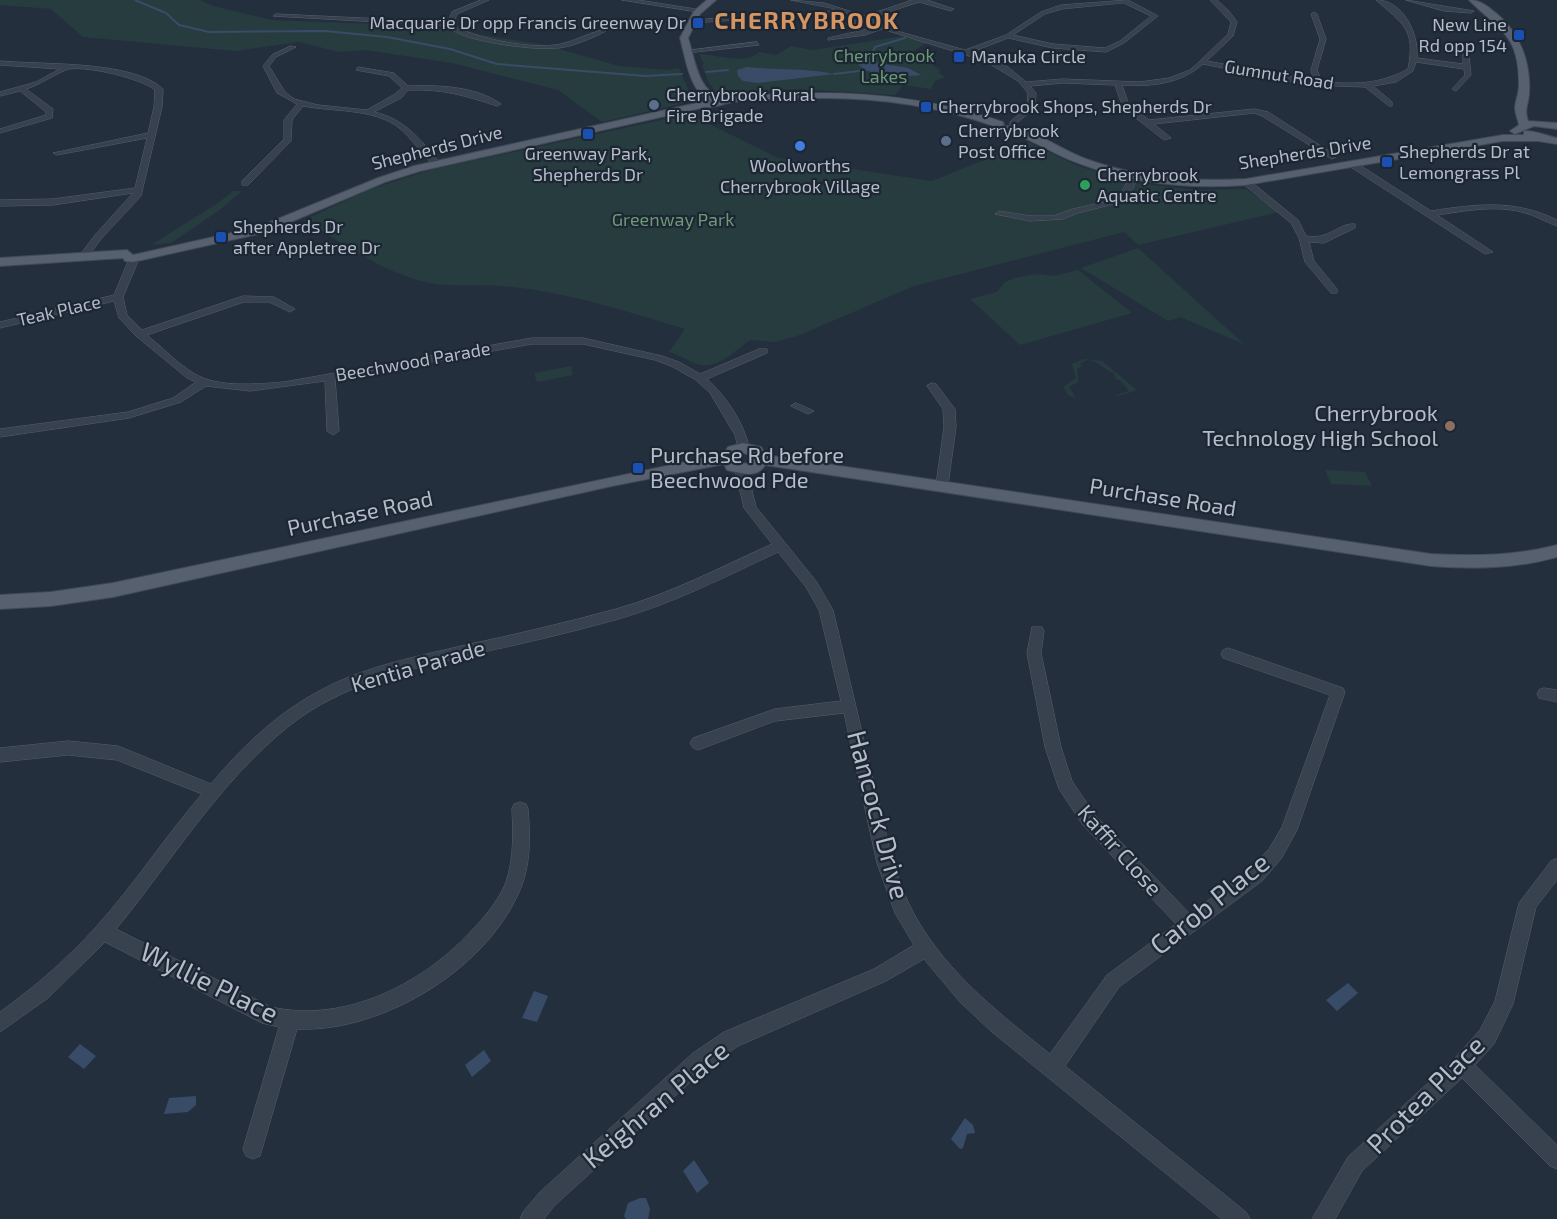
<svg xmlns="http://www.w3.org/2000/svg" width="1557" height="1219" viewBox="0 0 1557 1219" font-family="'Exo 2',sans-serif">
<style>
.green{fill:#263c3f}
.water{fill:#394c67}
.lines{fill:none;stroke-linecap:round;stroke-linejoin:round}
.stream{stroke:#394c67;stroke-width:2}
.minor-casing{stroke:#565f6c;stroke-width:1}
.major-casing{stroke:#414a57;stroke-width:2}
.minor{fill:#38414e;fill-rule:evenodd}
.major{fill:#56606e;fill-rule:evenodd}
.transit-dot{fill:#1a4fb4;stroke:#1d2633;stroke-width:2}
.service-dot{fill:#5c6f8a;stroke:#1d2633;stroke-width:2}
.shop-dot{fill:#3f7fe0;stroke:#1d2633;stroke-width:2}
.leisure-dot{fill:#2e9e5b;stroke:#1d2633;stroke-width:2}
.education-dot{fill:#8d6e63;stroke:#1d2633;stroke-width:2}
.labels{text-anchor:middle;stroke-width:4.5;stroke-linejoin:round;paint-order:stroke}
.far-poi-label{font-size:18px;fill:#b4bcc9;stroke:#1d2633;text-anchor:start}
.far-park-label{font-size:18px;fill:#6b9a76;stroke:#1d2633}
.far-street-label{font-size:18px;fill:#b4bcc9;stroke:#1d2633}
.poi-label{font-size:22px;fill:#b4bcc9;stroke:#1d2633;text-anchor:end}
.street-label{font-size:22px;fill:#b4bcc9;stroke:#1d2633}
.far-district-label{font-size:24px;font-weight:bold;letter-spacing:1.5px;fill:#d59563;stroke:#1d2633}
.near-street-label{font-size:27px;fill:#b4bcc9;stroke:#1d2633}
</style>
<rect width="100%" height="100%" fill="#242f3e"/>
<path class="green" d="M0,0H200L213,6L272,20L426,26L545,45L619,66L667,70L679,68L693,101L602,122L558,90L452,63L365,50L339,52L299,42L235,51L83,37L51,9L0,5Z
M903,36L927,43L913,51L940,70L939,73L945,77L935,81L931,89L903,85L895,95L798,89L717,95L708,81L702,65L704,64L699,54C717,54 745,66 759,52L776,55L791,46L813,50Z
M689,114L778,158L932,181L1028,142L1078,166L1137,183L1195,190L1246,189L1279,212L1138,245L1124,232L914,286L800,335L775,342L750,340C736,350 716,371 696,364C687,360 679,355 669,352L685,329C628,312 571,293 512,287C477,283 442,290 408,277C371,264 337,240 304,220L371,189L430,170Z
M233,191H242L221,209L171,243L151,245L218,203Z
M1138,248L1244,344L1180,317L1168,321L1081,268Z
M1078,270L1132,313L1020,345L970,299L997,292L1004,283L1014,278L1037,274L1054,276Z
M1084,359L1102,361L1137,390L1116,397L1117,395L1129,391L1120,380L1116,379L1114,373C1102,370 1093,353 1080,364L1082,366L1077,369L1078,382L1069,387L1076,398L1069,396L1063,387L1076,378L1072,364Z
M571,366L573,375L537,382L534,373Z
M1325,470L1365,472L1372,486L1331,484Z"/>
<path class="water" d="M868,51L872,53L870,59L873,62L908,68L921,75C903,77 865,78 855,60Z
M747,67C774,70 810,68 834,74L757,83L743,81L738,76L737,70Z
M1348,983L1358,993L1337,1011L1326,1000Z
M534,991L548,996L537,1022L522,1018Z
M80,1044L96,1056L84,1069L68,1057Z
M484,1050L491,1061L472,1077L465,1065Z
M196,1096V1105L188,1112L164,1114L169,1098Z
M965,1118L973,1125L975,1133L967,1134L963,1148L960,1149L951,1139Z
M694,1160L709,1183L697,1193L683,1171Z
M640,1198H646L650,1209L648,1219H626L624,1216L628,1203Z"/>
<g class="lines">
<path class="stream" d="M135,0L166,13L179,25L209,32L325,31L387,37L450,49L497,64L645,76L682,74
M872,53L875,47L905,38
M706,72L728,70
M834,74L868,70"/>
<g class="minor-casing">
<path id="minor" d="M481,0H489L457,14L453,24L455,27C482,39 530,50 561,44C574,41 587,34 601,30L606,31C593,38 574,46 559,48C539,51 459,42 448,26L273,16L276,14L448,22L452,12Z
M622,0H638L702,10L699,12Z
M791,0L824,3L865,16L912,0H927L954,9L951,11L919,2L870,18L893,30L965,50L1006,35L1041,12L1061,5L1128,0L1158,16L1124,43L1106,52L1053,48L1008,38L972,52L1008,67L1026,82L1063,79L1140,82L1169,78L1190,70L1200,61L1228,34L1231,22L1210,0H1217L1229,11L1237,22L1233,36L1207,61L1314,81L1311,70L1320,39L1311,14L1314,12L1317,14L1326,39L1317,70L1322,82C1354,84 1379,85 1408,69C1416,29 1403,24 1376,0C1404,0 1419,35 1417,58L1463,64V48L1468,47L1471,75L1456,91L1452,89L1465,75L1464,69L1416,62L1413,71L1396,82L1373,86L1392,102V106H1389L1365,87L1310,85L1203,64C1181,84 1150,87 1122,85L1129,105L1149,120L1254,109L1268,112L1335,155L1336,157L1332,159L1262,116L1254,113L1154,124L1171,138L1164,140L1123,108L1115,85L1063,83L1030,86L1036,93L1035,108L1013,126H1010V122L1027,107L1028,93L1018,81L985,61L882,29L865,35L828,40V38L877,27L866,21L826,30V28L861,19L841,11L828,17L815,18V16L835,9ZM1124,3L1151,16L1120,41L1105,48L1053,44L1013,35L1045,14L1062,9Z
M1406,0L1474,11L1471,13L1444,11Z
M733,17L735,20L692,23L689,21Z
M757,42L759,45L687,53L684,51Z
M291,46L296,47L276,57L269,66L285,92L294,99L318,105L367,110L395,94L402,88L389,76L356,70L358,67L394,73L408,86C438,85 476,86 501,104L497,106C463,95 444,89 408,90L401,98L374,112C405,119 420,139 439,162L440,164L436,166C423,159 412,137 398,127C372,108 333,112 303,106L292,120L291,141L248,185H242V181L284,139V120L297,104L277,93L263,66L272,55Z
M0,61C41,65 133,60 163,89L162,107L141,196L101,239L88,257L80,255L95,235L133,193L53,205L0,206V200L53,199L135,188L147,138L57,155L53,153L148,133L154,107L155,90C140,78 88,66 69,69C58,72 40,85 26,89L53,109L52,118L0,133V129L46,115V112L20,91L0,96V92L36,82L60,69L0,65Z
M1349,162H1355L1431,211C1476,204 1515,199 1557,220V226C1545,222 1535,215 1522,212C1494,205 1465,211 1437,215L1493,252L1485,254L1349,166Z
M1131,175L1138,177L1133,188L1121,202L1078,213L1063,219L1030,221L995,214L999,211L1030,216H1053L1073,209L1109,201L1121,193Z
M1243,180H1249L1298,220L1306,236C1331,240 1337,223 1355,224V228L1324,243L1309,242L1314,261L1337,289V293H1331L1305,262L1299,238L1291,223L1243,184Z
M134,256L139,259L123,297L127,315L142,330L243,296L274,297L295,309L290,312L269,302H244L147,335C163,348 178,364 195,374C218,388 258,384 284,382L532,338H583L662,356L679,362L700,374L759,349H767V353L707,379C725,395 745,424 749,448L747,451H739L735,435L710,393L696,380L671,366L655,360L583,344H532L335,379L339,431L333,435L327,431L325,381L250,391L206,386L181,402L129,418L0,437V429L128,412L173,398L196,382L187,378L136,336L119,318L114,301L0,328V322L114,295L129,259Z
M932,383L936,384L955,409L956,427L948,485L942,489L936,485L944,427L943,409L927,386Z
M796,403L814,411L808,414L791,406Z
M741,466L747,470L756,507L816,581L833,610L893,863C898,876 902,889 908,902C938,966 996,1011 1050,1054L1107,975L1176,924L1083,825L1059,789L1045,747L1027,653L1032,627H1042L1044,631L1041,653L1061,747L1072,781L1095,815L1190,914L1250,869L1269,849L1282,827L1330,695L1223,658L1221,654L1223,650L1228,648L1343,688L1345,692L1297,830L1281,859L1262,881L1119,987L1065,1066L1246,1212L1250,1219H1222L992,1032L960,1002L924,959L886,981L738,1046L707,1067L554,1206L544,1219H520L523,1212L540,1192L693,1053L724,1032L874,969L914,945L895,913L877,863L844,713L775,721L698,750L693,748L690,743L693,738L775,709L841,701L819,610L806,587L778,552C725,577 672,604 615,620C568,633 521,644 474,654C408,670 343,683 289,726C219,782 172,861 116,929L271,1007C347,1024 426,982 475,927C487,914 500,898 506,882C514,858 513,833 512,809L514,804L520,802L526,804L528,809C530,833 531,858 523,882C494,965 384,1033 297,1029L260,1156L253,1159L246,1156L243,1149L279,1027L262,1023L105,942L48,998L0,1032V1012C35,987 67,959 96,927C134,885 165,837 202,794L117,760L68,755L0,762V748L68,741L118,746L211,784C240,749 274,716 314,694C358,668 411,658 461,646C513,635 565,623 616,609C670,594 721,567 772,544L744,508L735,470Z
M1544,688L1557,690V702L1539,698L1537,694L1539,690Z
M1557,859V880L1536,907L1513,1004L1494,1044L1475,1065L1557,1145V1169L1550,1166L1462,1078L1362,1171L1335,1219H1312L1348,1157L1455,1058L1480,1030L1495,1001L1519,903L1551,861Z"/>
</g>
<g class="major-casing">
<path id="major" d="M707,0H716L700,14L688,38C695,59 698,92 722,98C821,89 908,90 1003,122L1004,126C1033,128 1059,149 1086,159C1138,178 1191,182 1246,179L1503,135H1524V131C1534,130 1547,136 1557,138V144L1538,141H1503L1246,185C1189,189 1132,184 1078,163C1056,155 1036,142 1015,134C1009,132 1002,132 996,131L994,126C928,103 861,95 791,99C771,99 748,99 728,103C719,105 716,108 706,107L420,171L385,182L267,232L133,262L125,261L123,258L0,266V258L127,250L133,255L258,227L378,178L414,166L706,101L714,102C690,96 686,59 680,38L694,11Z
M1469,0C1481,0 1488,7 1497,14C1521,34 1531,64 1529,94C1528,107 1524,108 1528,121L1557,123V129L1534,126L1515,134L1510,131L1519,125C1518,120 1515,113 1515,107C1516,99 1519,93 1519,84C1519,34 1500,31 1469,0Z
M743,443L761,447L766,455L1431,554C1474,556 1515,556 1557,545V557C1515,569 1474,569 1431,566L765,465C757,479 741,473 727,470L724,464L612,486L113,597L51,606L0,609V595L51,592L113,583L723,454L728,447ZM743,453L751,455L753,459C750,465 745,464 739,462L736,458Z"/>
</g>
<use href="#minor" class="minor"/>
<use href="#major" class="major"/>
</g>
<g class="transit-dot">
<rect x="692" y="17" width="12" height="12" rx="3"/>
<rect x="1513" y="29" width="12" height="12" rx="3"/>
<rect x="953" y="51" width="12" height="12" rx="3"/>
<rect x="920" y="101" width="12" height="12" rx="3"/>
<rect x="582" y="128" width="12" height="12" rx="3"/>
<rect x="1381" y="156" width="12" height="12" rx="3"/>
<rect x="215" y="231" width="12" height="12" rx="3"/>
<rect x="632" y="462" width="12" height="12" rx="3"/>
</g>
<g class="service-dot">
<circle cx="654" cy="105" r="6"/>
<circle cx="946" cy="141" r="6"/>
</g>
<circle class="shop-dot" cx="800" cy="146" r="6"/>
<circle class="leisure-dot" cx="1085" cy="185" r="6"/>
<circle class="education-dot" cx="1450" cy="426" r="6"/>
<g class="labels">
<g class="far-poi-label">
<text x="686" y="29" text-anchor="end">Macquarie Dr opp Francis Greenway Dr</text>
<text x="1507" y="31" text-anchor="end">New Line<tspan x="1507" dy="21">Rd opp 154</tspan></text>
<text x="971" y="63">Manuka Circle</text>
<text x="666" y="101">Cherrybrook Rural<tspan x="666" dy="21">Fire Brigade</tspan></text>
<text x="938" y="113">Cherrybrook Shops, Shepherds Dr</text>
<text x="958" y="137">Cherrybrook<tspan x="958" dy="21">Post Office</tspan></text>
<text x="1399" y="158">Shepherds Dr at<tspan x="1399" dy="21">Lemongrass Pl</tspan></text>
<text x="588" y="160" text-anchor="middle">Greenway Park,<tspan x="588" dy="21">Shepherds Dr</tspan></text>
<text x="800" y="172" text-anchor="middle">Woolworths<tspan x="800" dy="21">Cherrybrook Village</tspan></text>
<text x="1097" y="181">Cherrybrook<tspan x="1097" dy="21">Aquatic Centre</tspan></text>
<text x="233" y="233">Shepherds Dr<tspan x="233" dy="21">after Appletree Dr</tspan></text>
</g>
<g class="far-park-label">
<text x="884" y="62">Cherrybrook<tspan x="884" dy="21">Lakes</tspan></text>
<text x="673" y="226">Greenway Park</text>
</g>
<g class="far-street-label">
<text transform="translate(1279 75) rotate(9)" y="6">Gumnut Road</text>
<text transform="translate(437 148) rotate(-14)" y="6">Shepherds Drive</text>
<text transform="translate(1305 153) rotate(-9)" y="6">Shepherds Drive</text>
<text transform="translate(59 311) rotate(-13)" y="6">Teak Place</text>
<text transform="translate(413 362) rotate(-10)" y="6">Beechwood Parade</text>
</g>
<g class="poi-label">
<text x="1438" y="421">Cherrybrook<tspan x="1438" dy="25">Technology High School</tspan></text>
<text x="650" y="463" text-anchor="start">Purchase Rd before<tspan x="650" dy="25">Beechwood Pde</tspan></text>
</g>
<g class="street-label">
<text transform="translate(1163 497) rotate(9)" y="8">Purchase Road</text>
<text transform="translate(360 513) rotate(-12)" y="8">Purchase Road</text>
<text transform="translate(418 666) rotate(-16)" y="8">Kentia Parade</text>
<text transform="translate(1120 850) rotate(48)" y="8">Kaffir Close</text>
</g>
<g class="far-district-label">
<text x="807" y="29">CHERRYBROOK</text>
</g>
<g class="near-street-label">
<text transform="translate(878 815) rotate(75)" y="9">Hancock Drive</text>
<text transform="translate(1210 904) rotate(-39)" y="9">Carob Place</text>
<text transform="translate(209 983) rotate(26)" y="9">Wyllie Place</text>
<text transform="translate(1426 1095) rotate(-45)" y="9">Protea Place</text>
<text transform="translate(656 1105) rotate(-40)" y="9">Keighran Place</text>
</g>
</g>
</svg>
